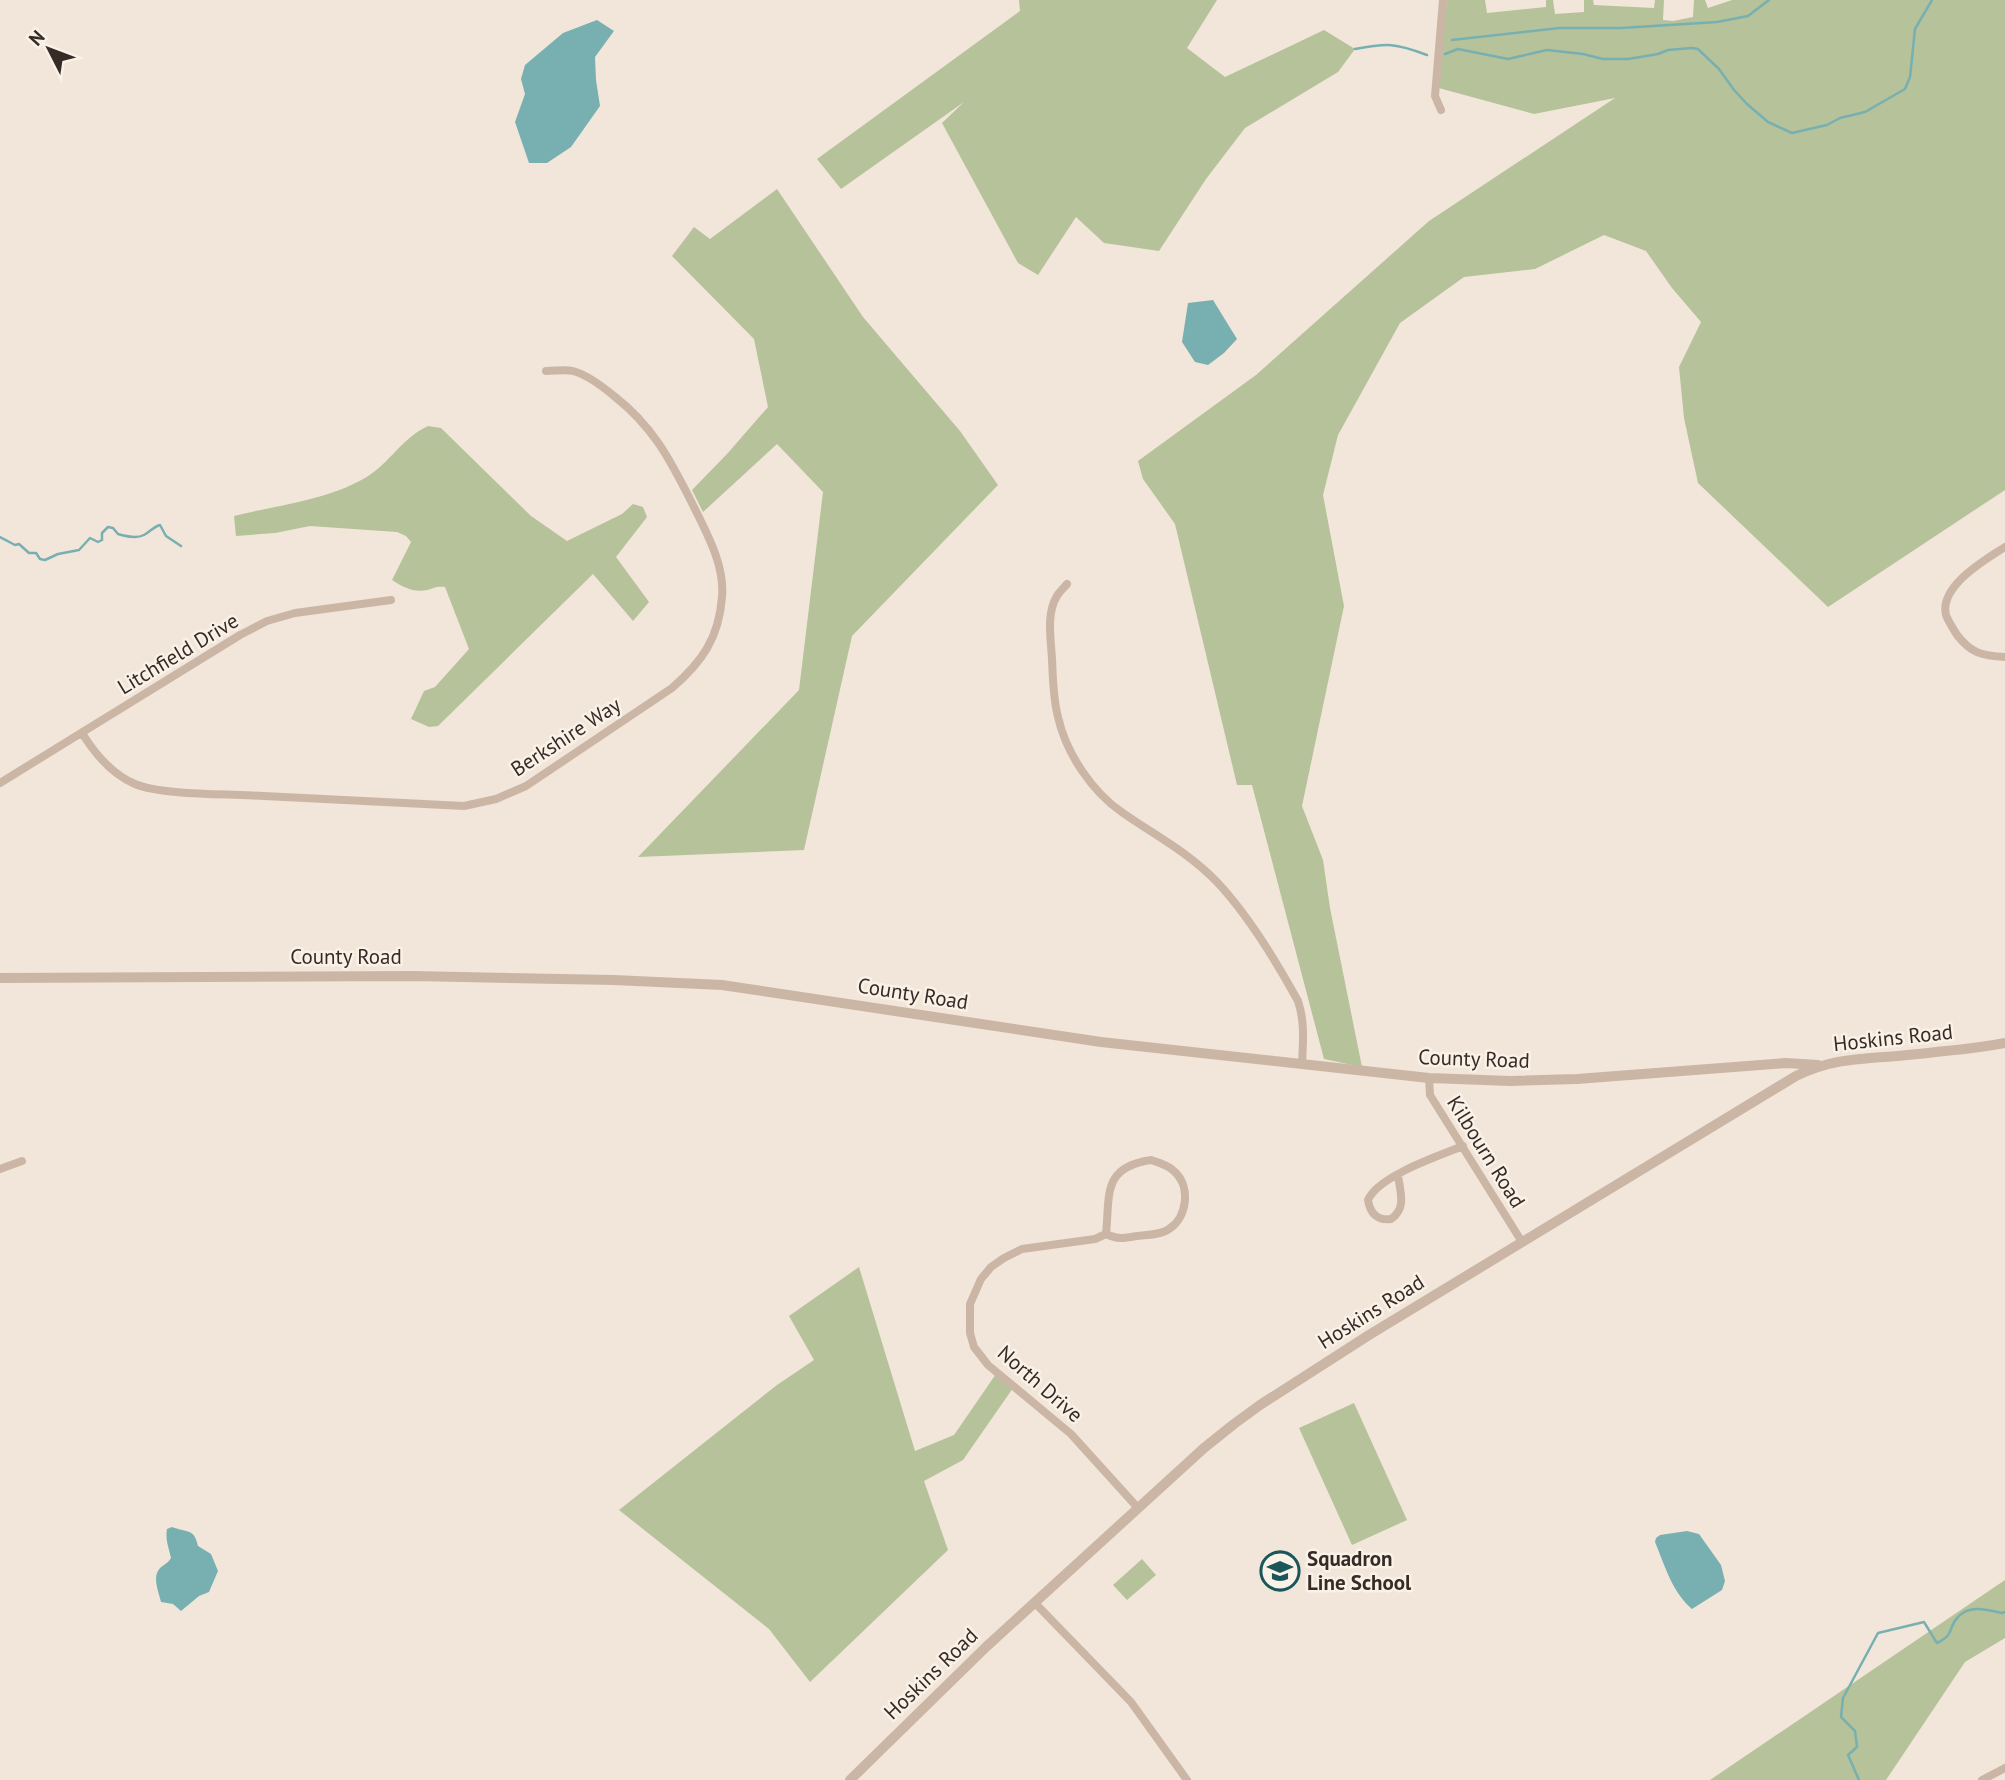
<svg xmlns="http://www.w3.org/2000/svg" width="2005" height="1780" viewBox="0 0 2005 1780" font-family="'PT Sans',sans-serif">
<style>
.green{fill:#b6c29a}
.water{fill:#78b0b1}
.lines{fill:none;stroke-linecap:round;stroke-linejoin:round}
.stream{stroke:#78b0b1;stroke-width:2.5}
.minor{stroke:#cbb6a6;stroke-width:8}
.tertiary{stroke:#cbb6a6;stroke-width:10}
.labels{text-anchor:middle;stroke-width:5;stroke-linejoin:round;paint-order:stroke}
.street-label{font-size:21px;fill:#372b27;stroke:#faf1e7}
.poi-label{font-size:21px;font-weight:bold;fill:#372b27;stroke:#faf1e7;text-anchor:start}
</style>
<rect width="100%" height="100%" fill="#f2e6da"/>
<path class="green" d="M1019,0H1217L1187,48L1225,77L1324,30L1355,49L1338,72L1245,128L1206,179L1159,251L1104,243L1076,217L1038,275L1018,263L942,123L964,102L841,189L817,159L1020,11Z
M1447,0H1485L1487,13L1546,7V0H1553L1555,14L1584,12V0H1593L1594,5L1654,8L1655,0H1664L1663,20L1673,21L1693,17L1694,0H1705L1708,8L1732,0H2005V490L1828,607L1698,483L1684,418L1679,367L1701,322L1672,288L1646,251L1604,235L1535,269L1464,277L1400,323L1338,435L1323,495L1344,606L1302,806L1323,860L1330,908L1362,1067L1324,1059L1252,785H1237L1175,524L1143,479L1138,461L1256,375L1429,221L1615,98L1534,114L1435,87Z
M777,189L863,317L960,431L998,485L852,636L804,850L638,857L799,690L823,492L777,444L703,512L692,490L727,454L768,407L754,339L672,256L694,227L710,239Z
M428,426L441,428L531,516L567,541L622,514L633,504L643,507L647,517L616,557L649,602L633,621L593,574L438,726L429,727L411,719L424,691L435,687L469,649L445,587C436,586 435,588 427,590C415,593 402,587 392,580L411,542L406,536L397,532L310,526L275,533L236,536L234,516C277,505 325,501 365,478C389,464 402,438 428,426Z
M859,1267L915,1451L954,1435L996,1374L1013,1388L963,1460L924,1481L948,1550L810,1682L769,1629L619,1510L777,1385L814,1360L789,1316Z
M1354,1403L1407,1520L1352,1545L1299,1428Z
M1142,1559L1156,1575L1127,1600L1113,1585Z
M2005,1580V1638L1965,1662L1886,1780H1710Z"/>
<path class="water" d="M597,20L614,31L595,57L596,80L600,106L571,147L547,163H529L515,122L525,94L521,79L525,65L563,33Z
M1213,300L1237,339L1224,353L1208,365L1195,362L1182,342L1188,303Z
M172,1527C188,1533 194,1528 198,1546L211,1554L218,1571L209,1592L199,1596L181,1611L173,1604L161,1602C159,1593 153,1579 158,1571C161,1565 167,1565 171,1558C169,1548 165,1540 167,1529Z
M1687,1531L1699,1534L1721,1565L1725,1581L1722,1590L1692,1609C1672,1592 1665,1566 1655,1542L1656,1538L1660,1535Z"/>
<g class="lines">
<path class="stream" d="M1452,40L1559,28H1621L1717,22L1748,16L1769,0
M1355,49C1388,43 1395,43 1427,55
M1445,54L1458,49L1508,59L1547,50L1583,54L1603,59H1628L1658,54L1668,50L1692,48L1698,49L1719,69L1734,90L1747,104L1768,122L1792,133L1827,125L1840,118L1865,112L1905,89L1910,77L1915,29L1932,0
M0,537L15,545L19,544L29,553H36L40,559L45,560L58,554L79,550L90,538L98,542L102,540V533L108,527L113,528L118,534C126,536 136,539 144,535C150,532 153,527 160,525L166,536L181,546
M1859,1780L1848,1755L1857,1747L1855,1731L1841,1717L1843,1698L1878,1633L1924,1622L1937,1643C1956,1634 1947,1628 1958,1617C1970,1604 1987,1610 2002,1613L2005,1612"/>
<path class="minor" d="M1441,110L1435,96L1443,0
M2005,547C1985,560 1939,586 1946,615C1948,621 1954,630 1957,635C1971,653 1982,656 2005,657
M1067,584C1064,588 1059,592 1057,596C1046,613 1051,640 1052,659C1053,678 1053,698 1058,717C1066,753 1092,792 1123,813C1156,836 1188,852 1217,882C1249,916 1276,961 1298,1001C1305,1022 1303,1042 1302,1064
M82,733C95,754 111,774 135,784C159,794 213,794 240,795C315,798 390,802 464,806L496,799L526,786L672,688C702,662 719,638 722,597C725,566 707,534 694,507C671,462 655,428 614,396C602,386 588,375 573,371C565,369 555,371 546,371
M0,783L240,635L267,621L295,613L391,600
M1429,1078L1430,1095L1522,1242
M1151,1160C1160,1163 1168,1165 1175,1172C1191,1187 1187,1218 1169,1229C1161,1235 1147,1235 1137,1236C1124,1238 1119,1240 1106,1234C1110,1195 1102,1167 1151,1160Z
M0,1169L22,1161
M1398,1175C1400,1192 1407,1208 1391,1219C1377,1221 1370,1213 1368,1200C1378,1176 1439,1156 1463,1146
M1106,1234L1095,1239L1022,1249L1004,1258L991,1267L981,1279L970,1304V1333L974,1347L988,1365L1071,1434L1138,1508
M1034,1602L1131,1702L1187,1780
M1982,1780L2005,1768"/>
<path class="tertiary" d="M0,978L413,976L614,980L722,985L1101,1042L1429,1078L1511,1081L1577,1079L1786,1063L1818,1065
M850,1780L986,1647L1204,1448L1234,1424L1260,1405L1369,1335L1796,1076C1831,1059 1858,1059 1897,1056C1933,1052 1969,1050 2005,1043"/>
</g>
<defs>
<g id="school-ring" transform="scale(2.0125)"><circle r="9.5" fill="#faf1e7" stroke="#1b575a" stroke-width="1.5"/><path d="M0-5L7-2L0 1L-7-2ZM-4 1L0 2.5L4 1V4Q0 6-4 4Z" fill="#1b575a"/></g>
</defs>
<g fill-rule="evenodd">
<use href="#school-ring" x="1280" y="1571"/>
</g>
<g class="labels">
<g class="street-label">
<text transform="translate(178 654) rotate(-31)" y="7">Litchfield Drive</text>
<text transform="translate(566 737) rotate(-33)" y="7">Berkshire Way</text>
<text x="346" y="964">County Road</text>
<text transform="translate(913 994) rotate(9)" y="7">County Road</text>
<text transform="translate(1893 1038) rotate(-6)" y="7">Hoskins Road</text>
<text transform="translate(1474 1059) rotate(2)" y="7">County Road</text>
<text transform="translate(1486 1152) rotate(58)" y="7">Kilbourn Road</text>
<text transform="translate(1371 1312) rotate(-32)" y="7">Hoskins Road</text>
<text transform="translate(1040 1384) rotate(41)" y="7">North Drive</text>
<text transform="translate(931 1674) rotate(-44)" y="7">Hoskins Road</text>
</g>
<g class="poi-label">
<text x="1307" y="1566">Squadron<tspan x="1307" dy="24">Line School</tspan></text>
</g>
</g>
<g transform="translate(49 49) rotate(312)" stroke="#faf1e7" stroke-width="5" paint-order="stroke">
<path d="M0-5L12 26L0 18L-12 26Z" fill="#372b27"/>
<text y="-10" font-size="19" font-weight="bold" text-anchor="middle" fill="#372b27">N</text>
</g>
</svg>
